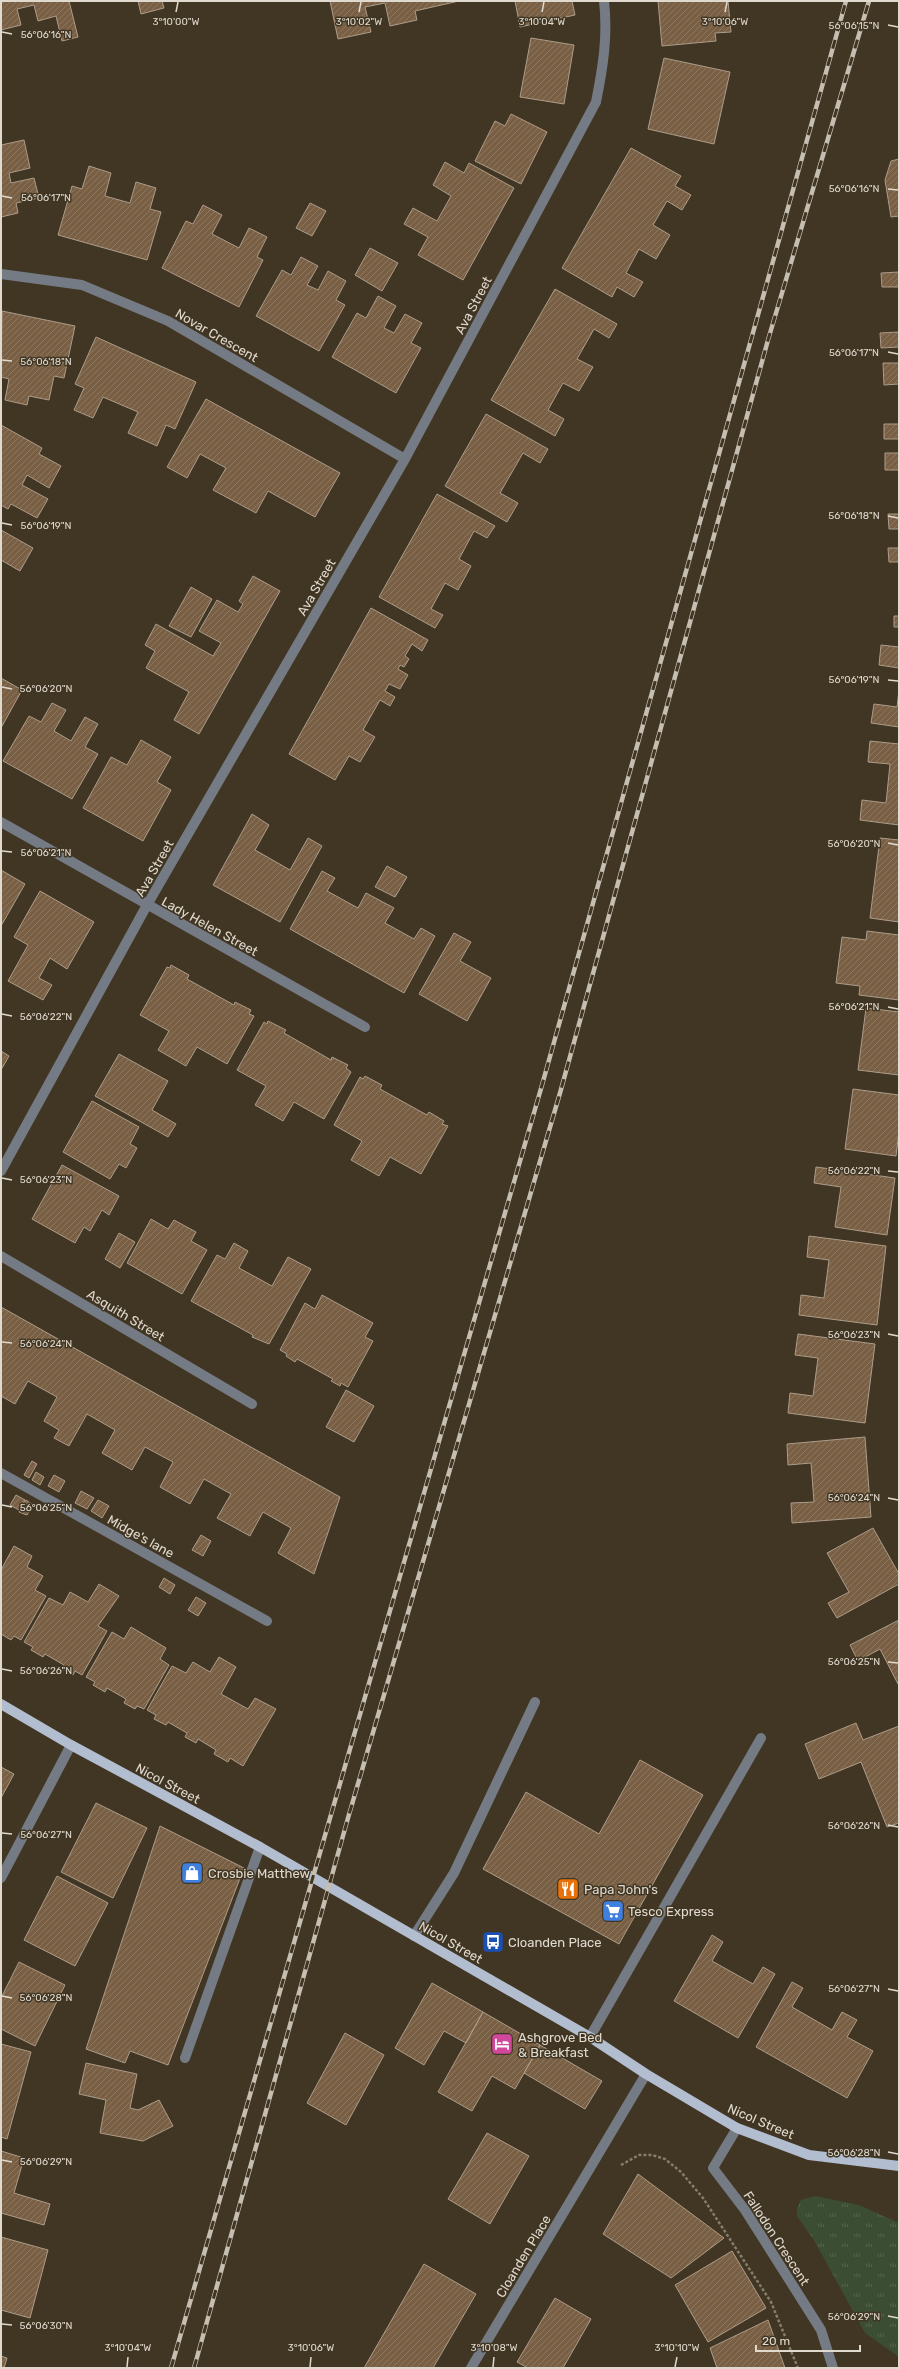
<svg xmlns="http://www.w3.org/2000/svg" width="900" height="2369" viewBox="0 0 900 2369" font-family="Rubik,sans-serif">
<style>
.grass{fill:url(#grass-tufts)}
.building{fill:url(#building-hatch);stroke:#ad9c89}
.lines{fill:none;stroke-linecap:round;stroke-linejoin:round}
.path{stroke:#857c6c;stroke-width:2.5;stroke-dasharray:3 2;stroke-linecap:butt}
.minor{stroke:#757b84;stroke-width:10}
.major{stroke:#b2bdcf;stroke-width:10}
.rail-casing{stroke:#c5beb1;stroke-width:4.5}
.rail{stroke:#403623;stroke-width:3;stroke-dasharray:9;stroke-linecap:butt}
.ticks{fill:none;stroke:#e0d9ce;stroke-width:1.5}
.labels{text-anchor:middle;stroke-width:3;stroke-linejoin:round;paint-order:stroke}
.street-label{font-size:13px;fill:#e0d9ce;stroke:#403623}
.poi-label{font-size:13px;fill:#e0d9ce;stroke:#403623;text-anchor:start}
.ticks-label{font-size:10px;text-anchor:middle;fill:#e0d9ce;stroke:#403623;stroke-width:3;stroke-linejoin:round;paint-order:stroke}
</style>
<defs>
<pattern id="grass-tufts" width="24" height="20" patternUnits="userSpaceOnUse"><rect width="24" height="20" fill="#3b4d33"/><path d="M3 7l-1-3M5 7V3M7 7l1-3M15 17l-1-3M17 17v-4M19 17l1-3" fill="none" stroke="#57664f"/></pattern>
<pattern id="building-hatch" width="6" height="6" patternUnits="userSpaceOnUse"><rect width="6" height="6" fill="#796045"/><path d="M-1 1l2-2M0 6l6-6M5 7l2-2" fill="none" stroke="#8c765f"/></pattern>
</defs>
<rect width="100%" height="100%" fill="#403623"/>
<path class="grass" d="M815,2196L859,2205L899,2223V2357L865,2333L815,2242L797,2216V2208L801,2200Z"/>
<path class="building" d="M1,1H69L78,37L62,41L56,16L38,21L34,5L17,9L21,25L1,30Z
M138,1H162L164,8L141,14Z
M330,1H459L415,11L417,20L390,26L385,3L365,7L371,32L338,39Z
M515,1H572L575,15L520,27Z
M658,1H728L731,32L715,33L716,41L662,46Z
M531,38L574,45L564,104L520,97Z
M664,58L730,72L714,144L648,129Z
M511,114L547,132L521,184L475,161L495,121L505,126Z
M24,140L30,168L9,173L11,183L34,178L39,198L16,203L18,213L1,217V145Z
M631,148L681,176L675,186L691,195L682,210L667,201L653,225L670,235L656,259L639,249L626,273L643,282L634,297L617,287L612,297L562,268Z
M899,159V216L891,217L885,180L891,161Z
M445,162L464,173L469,163L514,188L463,280L418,255L428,237L404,224L413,208L437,221L451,196L433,185Z
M89,166L111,173L105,196L130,203L136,182L156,188L150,209L161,212L147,260L58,235L72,186L82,189Z
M310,203L326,211L312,236L296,228Z
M203,205L222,215L212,234L239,248L249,228L267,237L257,257L263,260L239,307L162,268L186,221L193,224Z
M370,248L398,263L382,291L355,275Z
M301,257L318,266L307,285L318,290L328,271L346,281L336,300L345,305L319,351L256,316L282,270L291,275Z
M899,272V291V287H882L881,273Z
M555,289L617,324L609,338L594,329L577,359L593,367L579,391L563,383L548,410L564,419L555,436L491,400Z
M378,296L396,306L384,328L394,333L405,314L422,323L411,343L421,348L396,393L332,357L357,313L366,318Z
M2,311L75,326L64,378L54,376L49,400L29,396L27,405L5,400L9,379L1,377Z
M899,332V347L881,348L880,333Z
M96,337L196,382L175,429L166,425L157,446L128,433L138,412L103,397L93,418L74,410L84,388L75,384Z
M883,363H899V384L884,385Z
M206,399L340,473L315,517L268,491L256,513L213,490L226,468L200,454L187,478L167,467Z
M486,414L548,449L540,463L523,453L500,493L518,503L507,522L445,486Z
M884,424H899V439H884Z
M1,425L42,448L39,454L61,466L49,488L27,475L22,485L48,499L37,518L11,504L8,509L1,505Z
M885,453H899V470H885Z
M437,494L495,526L487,538L474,531L459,559L471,566L458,590L445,583L431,609L443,615L435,628L379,597Z
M888,514H899V529H889Z
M1,530L33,548L20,571L1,560Z
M888,548H899V562H889Z
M253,576L280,591L199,734L174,720L189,692L146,668L155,651L145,645L156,624L213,656L221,643L199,631L217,600L238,612L243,604L239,601Z
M191,587L212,599L191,637L169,626Z
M371,608L428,640L422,651L412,644L405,656L409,659L404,667L400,665L398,669L408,675L400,689L389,684L385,691L395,697L390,706L380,700L363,730L375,737L360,762L349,756L335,780L289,754Z
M894,616H899V627H894Z
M881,645L899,647V668L879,665Z
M1,678L22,690L1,728Z
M899,690V727L871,723L874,704L897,707Z
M52,703L66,710L54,731L71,741L85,717L98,724L85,747L98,754L72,799L3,761L29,716L41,722Z
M141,740L171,757L157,782L171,790L143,841L83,808L111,757L127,765Z
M870,741L899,744V825L860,820L862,800L886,803L890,764L868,762Z
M252,814L269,825L255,850L290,870L308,838L322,846L280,922L213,885Z
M880,838L899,840V922L870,918Z
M387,866L407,877L395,897L375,887Z
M1,870L25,884L1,926Z
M322,871L335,878L327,891L358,908L366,893L394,908L385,923L414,939L421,928L435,936L404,993L290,929Z
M40,891L94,922L67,969L50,958L39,978L52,985L43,1000L8,981L28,945L14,937Z
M867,931L899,935V1000L859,995L860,986L836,983L842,937L866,940Z
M454,933L471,942L460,961L491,978L467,1021L419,994Z
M171,965L189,975L187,979L234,1005L235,1002L251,1010L249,1014L254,1016L227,1064L197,1047L186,1066L158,1050L169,1031L140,1015L167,967L170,968Z
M866,1008L899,1012V1075L858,1070Z
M268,1021L286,1030L284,1033L331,1060L332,1057L348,1065L346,1068L351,1072L324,1119L294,1102L283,1121L255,1105L266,1086L237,1070L264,1022L267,1024Z
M1,1051L9,1056L1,1070Z
M119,1054L168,1081L152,1110L176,1124L168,1137L95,1096Z
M365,1076L382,1085L380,1089L427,1115L429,1112L444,1121L442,1124L448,1126L421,1174L390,1157L379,1176L351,1160L362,1141L334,1125L360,1077L363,1079Z
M853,1089L899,1095V1131L896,1156L845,1149Z
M92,1101L139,1127L130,1144L137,1148L126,1168L119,1164L110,1179L63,1152Z
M62,1165L119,1196L109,1215L102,1210L90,1231L84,1227L75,1243L32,1219Z
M816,1167L895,1178L887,1235L835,1227L841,1187L814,1183Z
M151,1219L168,1229L174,1220L196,1232L191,1241L207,1250L182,1294L127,1263Z
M119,1233L135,1242L120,1268L105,1259Z
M809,1236L886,1246L877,1325L799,1315L801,1295L824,1298L829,1260L807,1257Z
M234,1243L248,1251L239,1268L272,1286L288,1257L311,1269L269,1344L252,1337L253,1335L191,1301L217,1255L225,1259Z
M322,1295L373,1323L365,1337L373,1341L348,1387L341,1383L340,1386L331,1381L333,1379L297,1359L295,1362L286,1356L287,1354L280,1350L305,1303L315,1309Z
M1,1307L340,1497L314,1574L278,1553L291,1528L263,1512L250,1536L217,1518L231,1494L204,1479L190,1504L160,1487L173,1462L145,1447L132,1470L102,1453L115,1430L87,1414L69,1446L54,1438L59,1430L44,1421L57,1397L28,1381L15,1404L1,1396Z
M798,1334L875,1344L865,1423L788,1413L790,1393L813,1396L818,1358L795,1355Z
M346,1390L374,1406L354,1442L326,1427Z
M865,1437L871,1517L792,1523L791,1503L814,1502L811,1463L788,1465L787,1444Z
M32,1461L37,1464L29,1478L24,1475Z
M36,1472L44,1477L40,1485L32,1480Z
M54,1475L65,1481L59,1492L48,1486Z
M81,1491L94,1498L87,1509L75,1503Z
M16,1495L25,1500L19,1510L10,1505Z
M26,1500L33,1505L27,1515L19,1512Z
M98,1500L109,1506L102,1518L91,1511Z
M873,1528L899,1574V1584L837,1618L828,1603L849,1592L827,1553Z
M201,1535L211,1541L203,1556L192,1550Z
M14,1546L32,1556L27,1567L43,1576L35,1590L46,1596L21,1640L14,1636L11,1640L1,1634V1570Z
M164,1578L175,1585L170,1594L159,1587Z
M99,1584L119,1596L98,1626L107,1631L82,1675L75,1671L73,1675L62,1669L64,1665L45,1654L43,1657L31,1650L33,1647L24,1642L49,1598L63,1605L70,1592L88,1602Z
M196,1597L206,1603L198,1616L188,1610Z
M899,1620V1684H898L880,1649L858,1661L850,1645Z
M131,1627L166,1648L160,1659L169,1665L144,1709L137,1706L135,1709L124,1703L126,1699L107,1688L105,1692L93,1685L95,1682L86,1677L112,1632L124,1639Z
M219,1657L236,1667L221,1694L248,1709L255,1698L276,1709L243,1766L230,1758L228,1762L214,1754L216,1750L198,1739L196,1743L185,1737L187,1733L168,1722L166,1725L154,1719L156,1715L147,1710L172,1666L186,1673L193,1662L210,1672Z
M856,1723L863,1740L899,1726V1823L887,1827L861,1762L819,1779L805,1744Z
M640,1760L703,1795L619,1944L483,1869L526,1792L599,1834Z
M1,1767L14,1774L1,1798Z
M96,1803L147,1828L113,1898L61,1872Z
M160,1826L244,1868L168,2065L130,2051L125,2063L86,2049Z
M57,1876L108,1903L75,1966L24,1940Z
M712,1935L723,1942L712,1961L753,1984L763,1967L775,1974L738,2038L674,2001Z
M19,1962L65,1985L35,2046L1,2029V1998Z
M792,1982L803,1988L792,2007L832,2030L842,2012L857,2020L847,2037L873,2051L847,2098L756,2047Z
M432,1983L483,2012L466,2043L444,2031L424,2065L395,2048Z
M483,2012L540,2045L515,2089L492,2076L472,2111L438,2092Z
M345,2033L384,2055L346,2125L307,2103Z
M1,2044L31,2052L7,2139L1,2137Z
M540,2045L602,2081L585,2109L524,2073Z
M86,2063L137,2074L130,2108L138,2110L159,2100L173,2126L143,2141L100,2133L106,2100L79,2094Z
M487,2133L529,2156L490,2224L448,2199Z
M1,2151L24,2158L14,2193L50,2204L44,2225L1,2213Z
M638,2174L724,2238L671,2278L603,2234Z
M1,2237L48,2250L30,2318L1,2310Z
M732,2251L766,2308L708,2342L675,2285Z
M424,2264L476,2294L433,2368H364Z
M555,2298L591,2319L563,2368H528L517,2362Z
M768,2320L785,2368H717L710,2348Z
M1,2356L7,2358L4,2368H1Z"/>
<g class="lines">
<path class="path" d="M621,2165L639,2155H652L665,2159L681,2172L703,2198L771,2302L798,2368"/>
<path class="minor" d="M1,274L82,285L168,321L405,459
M1,822L365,1027
M1,1171L147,905L405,459L596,102C603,67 608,36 604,1
M1,1256L252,1404
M1,1473L267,1621
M1,1878L71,1745
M414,1936L454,1873L535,1702
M590,2037L761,1738
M185,2058L260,1847
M737,2128L713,2168L745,2210L821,2330L833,2368
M471,2368L646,2074"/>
<path class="major" d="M1,1704L71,1745L260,1847L590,2037L646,2074L737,2128L809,2155L899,2166"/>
<g class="rail-casing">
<path id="rail" d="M171,2368L542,1085L846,1
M194,2368L348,1818L560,1093L768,340L869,1"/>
</g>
<use href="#rail" class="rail"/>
</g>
<path class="ticks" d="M176,12L178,2M359,12L361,2M542,12L544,2M725,12L727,2M888,25L898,27M2,32L12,34M888,189L898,190M2,196L12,198M888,352L898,354M2,360L12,361M888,516L898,518M2,523L12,525M888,680L898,681M2,687L12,689M888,843L898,845M2,851L12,852M888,1007L898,1009M2,1014L12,1016M888,1171L898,1172M2,1178L12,1180M888,1334L898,1336M2,1342L12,1343M888,1498L898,1500M2,1505L12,1507M888,1662L898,1663M2,1669L12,1671M888,1825L898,1827M2,1833L12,1834M888,1989L898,1991M2,1996L12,1998M888,2152L898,2154M2,2160L12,2162M888,2316L898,2318M2,2324L12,2325M127,2367L128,2357M310,2367L311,2357M493,2367L494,2357M675,2367L677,2357"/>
<defs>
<g id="shop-square" transform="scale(1.15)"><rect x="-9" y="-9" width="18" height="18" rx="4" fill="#3f7fe0" stroke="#403623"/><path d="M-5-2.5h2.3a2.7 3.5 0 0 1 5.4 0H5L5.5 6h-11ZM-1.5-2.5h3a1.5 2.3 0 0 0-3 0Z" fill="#fff"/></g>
<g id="restaurant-square" transform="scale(1.15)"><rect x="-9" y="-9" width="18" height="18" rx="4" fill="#e8710a" stroke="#403623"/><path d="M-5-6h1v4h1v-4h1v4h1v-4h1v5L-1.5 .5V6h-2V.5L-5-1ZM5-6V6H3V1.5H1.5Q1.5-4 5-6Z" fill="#fff"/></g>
<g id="supermarket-square" transform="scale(1.15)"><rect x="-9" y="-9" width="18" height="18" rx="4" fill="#3f7fe0" stroke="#403623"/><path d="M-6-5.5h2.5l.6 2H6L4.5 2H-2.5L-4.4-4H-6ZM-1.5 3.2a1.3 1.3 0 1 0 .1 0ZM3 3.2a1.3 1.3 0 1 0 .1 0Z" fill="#fff"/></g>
<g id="bus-square" transform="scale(1.15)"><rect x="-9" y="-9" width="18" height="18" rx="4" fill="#1a4fb4" stroke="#403623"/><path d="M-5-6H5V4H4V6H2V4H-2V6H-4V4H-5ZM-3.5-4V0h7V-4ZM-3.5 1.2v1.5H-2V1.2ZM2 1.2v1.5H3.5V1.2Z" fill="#fff"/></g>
<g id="hotel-square" transform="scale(1.15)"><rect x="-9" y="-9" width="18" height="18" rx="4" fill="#d1479c" stroke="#403623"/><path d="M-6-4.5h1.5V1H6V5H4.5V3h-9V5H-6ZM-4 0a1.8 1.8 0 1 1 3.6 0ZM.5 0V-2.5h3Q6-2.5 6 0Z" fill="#fff"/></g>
</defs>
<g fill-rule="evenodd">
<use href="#shop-square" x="192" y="1873"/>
<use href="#restaurant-square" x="568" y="1889"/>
<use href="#supermarket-square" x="613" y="1911"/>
<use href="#bus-square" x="493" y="1942"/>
<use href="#hotel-square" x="502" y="2044"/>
</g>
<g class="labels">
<g class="street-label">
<text transform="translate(473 305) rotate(-62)" y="5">Ava Street</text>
<text transform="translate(217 335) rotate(30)" y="5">Novar Crescent</text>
<text transform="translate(316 587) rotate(-60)" y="5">Ava Street</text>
<text transform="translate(154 868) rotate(-60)" y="5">Ava Street</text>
<text transform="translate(210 926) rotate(29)" y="5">Lady Helen Street</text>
<text transform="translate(126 1315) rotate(31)" y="5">Asquith Street</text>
<text transform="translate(141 1536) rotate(29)" y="5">Midge's lane</text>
<text transform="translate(168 1783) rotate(28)" y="5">Nicol Street</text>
<text transform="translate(451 1942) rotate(30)" y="5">Nicol Street</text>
<text transform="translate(761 2121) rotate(23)" y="5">Nicol Street</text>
<text transform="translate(777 2238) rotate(57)" y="5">Fallodon Crescent</text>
<text transform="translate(523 2256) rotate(-59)" y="5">Cloanden Place</text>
</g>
<g class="poi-label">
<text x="208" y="1878">Crosbie Matthew</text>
<text x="584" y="1894">Papa John's</text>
<text x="628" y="1916">Tesco Express</text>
<text x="508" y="1947">Cloanden Place</text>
<text x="518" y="2042">Ashgrove Bed<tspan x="518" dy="15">&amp; Breakfast</tspan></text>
</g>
</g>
<g class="ticks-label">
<text x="359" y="25">3°10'02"W</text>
<text x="542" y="25">3°10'04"W</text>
<text x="725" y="25">3°10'06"W</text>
<text x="176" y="25">3°10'00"W</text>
<text x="854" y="29">56°06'15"N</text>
<text x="46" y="38">56°06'16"N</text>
<text x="854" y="192">56°06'16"N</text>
<text x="46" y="201">56°06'17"N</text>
<text x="854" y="356">56°06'17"N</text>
<text x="46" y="365">56°06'18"N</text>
<text x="854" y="519">56°06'18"N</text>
<text x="46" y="529">56°06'19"N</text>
<text x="854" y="683">56°06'19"N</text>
<text x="46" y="692">56°06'20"N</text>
<text x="854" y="847">56°06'20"N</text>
<text x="46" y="856">56°06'21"N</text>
<text x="854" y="1010">56°06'21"N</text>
<text x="46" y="1020">56°06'22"N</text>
<text x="854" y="1174">56°06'22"N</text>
<text x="46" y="1183">56°06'23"N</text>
<text x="854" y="1338">56°06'23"N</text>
<text x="46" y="1347">56°06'24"N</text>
<text x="854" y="1501">56°06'24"N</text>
<text x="46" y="1511">56°06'25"N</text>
<text x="854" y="1665">56°06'25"N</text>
<text x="46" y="1674">56°06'26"N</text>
<text x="854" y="1829">56°06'26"N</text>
<text x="46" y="1838">56°06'27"N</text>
<text x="854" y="1992">56°06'27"N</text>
<text x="46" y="2001">56°06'28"N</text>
<text x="854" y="2156">56°06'28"N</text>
<text x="46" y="2165">56°06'29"N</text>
<text x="854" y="2320">56°06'29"N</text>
<text x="46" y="2329">56°06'30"N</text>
<text x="128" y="2351">3°10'04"W</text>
<text x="311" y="2351">3°10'06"W</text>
<text x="494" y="2351">3°10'08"W</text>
<text x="677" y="2351">3°10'10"W</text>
</g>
<rect width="900" height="2369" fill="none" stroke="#e0d9ce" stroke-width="4"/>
<path d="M756 2345v6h104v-6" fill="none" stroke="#e0d9ce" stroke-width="2"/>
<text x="762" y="2345" font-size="12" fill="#e0d9ce" stroke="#403623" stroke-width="3" paint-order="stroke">20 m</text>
</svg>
